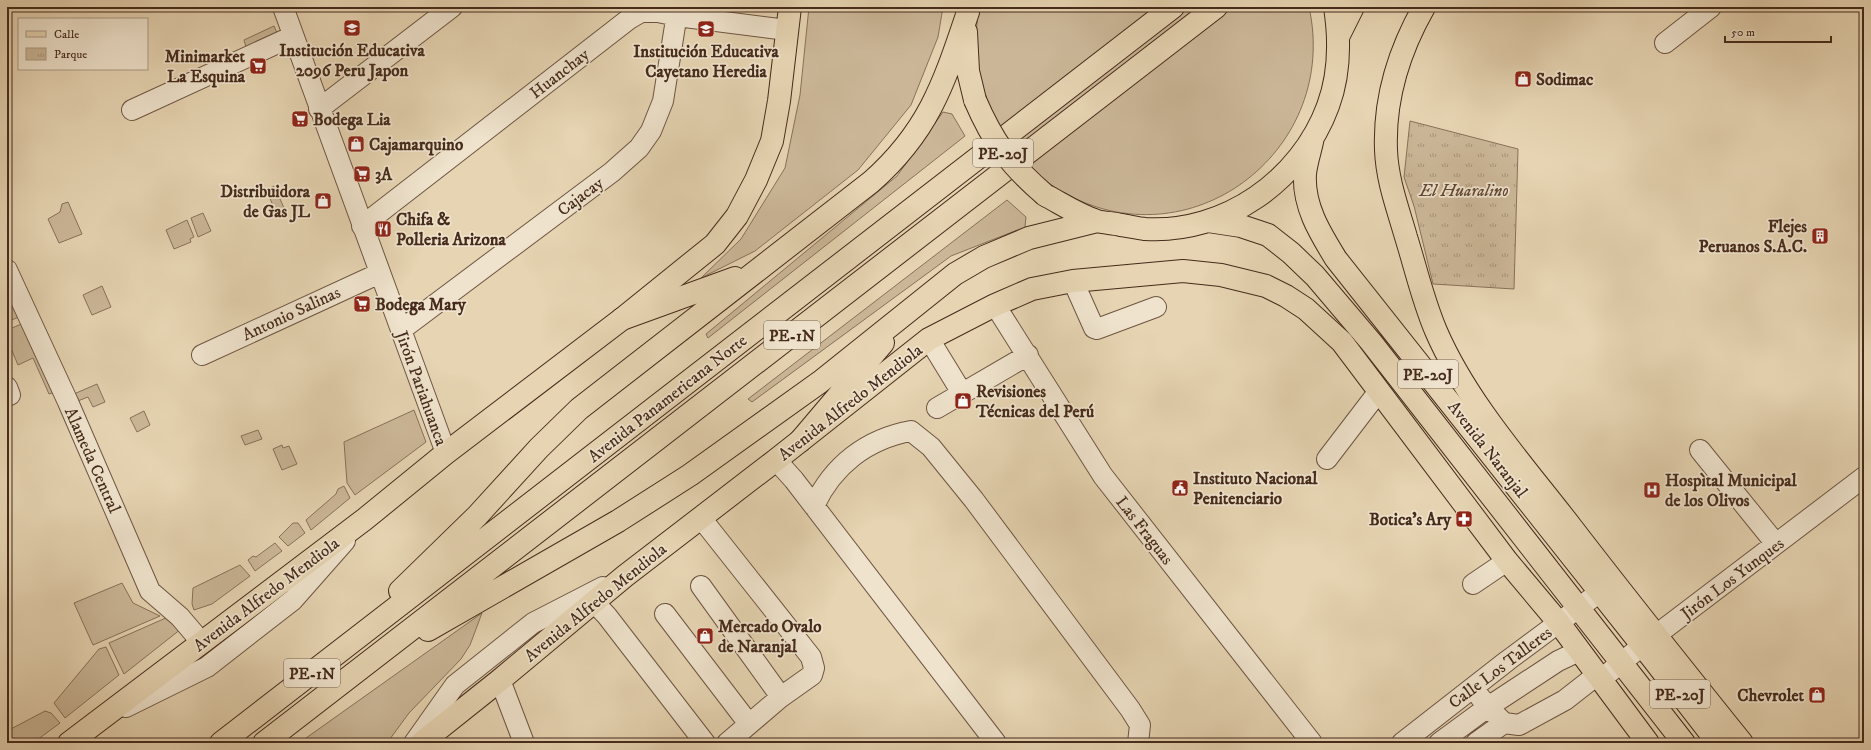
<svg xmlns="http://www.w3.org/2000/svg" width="1871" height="750" viewBox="0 0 1871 750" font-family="'IM FELL DW Pica',serif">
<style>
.green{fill:#cbb798;stroke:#88715a}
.park{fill:url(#park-tufts);stroke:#88715a}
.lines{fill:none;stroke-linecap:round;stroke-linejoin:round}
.minor-casing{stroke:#6e5542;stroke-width:22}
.major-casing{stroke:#462b1c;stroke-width:24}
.highway-casing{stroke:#462b1c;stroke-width:24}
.minor{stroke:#efe3cd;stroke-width:20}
.major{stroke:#e6d4b2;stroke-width:22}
.highway{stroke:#e6d4b2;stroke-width:22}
.highway-bridge-casing{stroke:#462b1c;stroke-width:24;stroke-linecap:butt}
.highway-bridge{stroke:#e6d4b2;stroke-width:22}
.labels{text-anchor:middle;stroke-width:3.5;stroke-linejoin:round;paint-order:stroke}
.shield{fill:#efe3cd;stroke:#796251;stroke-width:1}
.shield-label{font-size:16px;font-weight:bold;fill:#462b1c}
.poi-label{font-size:17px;font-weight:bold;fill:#462b1c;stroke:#efe3cd;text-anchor:start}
.street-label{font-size:17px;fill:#462b1c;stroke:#efe3cd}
.park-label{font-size:17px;font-style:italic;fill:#614735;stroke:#efe3cd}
</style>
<defs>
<pattern id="park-tufts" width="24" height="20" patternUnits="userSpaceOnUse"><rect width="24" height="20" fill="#cbb798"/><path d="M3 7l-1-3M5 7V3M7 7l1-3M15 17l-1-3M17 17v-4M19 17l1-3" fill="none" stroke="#a7957b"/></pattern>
</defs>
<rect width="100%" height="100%" fill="#e6d4b2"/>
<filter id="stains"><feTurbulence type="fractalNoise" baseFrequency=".005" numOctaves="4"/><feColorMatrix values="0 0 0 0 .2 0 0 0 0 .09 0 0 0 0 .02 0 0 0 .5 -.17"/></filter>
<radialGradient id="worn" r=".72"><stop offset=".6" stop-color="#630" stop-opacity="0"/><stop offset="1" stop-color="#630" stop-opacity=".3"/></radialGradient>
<path class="green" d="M809,7H943L938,37L911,105L858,170L755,251L701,278L741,239L785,168L800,95Z
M979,7H1309C1340,147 1196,262 1068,195C1037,178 1016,158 1000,127C994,117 987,106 983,95C973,66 975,36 979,7Z
M274,26L277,33L246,47L244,40Z
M943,112L952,114L965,136L708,338L706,334L897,176Z
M274,186L285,210L277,214L266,190Z
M1007,200L1026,217L1025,227L951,256L752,402L748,399Z
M68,202L82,234L59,243L48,219L60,212L62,204Z
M203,213L211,231L198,237L191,218Z
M187,220L194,237L190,239L191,242L174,249L166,230Z
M102,286L111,307L92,315L83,295Z
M7,290L21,316L7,322Z
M24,323L55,392L49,394L33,358L18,365L7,339V330Z
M97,384L105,402L93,407L88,397L70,404L67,397Z
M414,410L426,442L355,495L347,483L344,442Z
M144,411L150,425L137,432L130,418Z
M258,430L262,439L245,445L241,436Z
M282,445L283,448L289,446L297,464L282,470L273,449Z
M344,486L350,498L311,530L306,520L336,494L338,489Z
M293,523H298L305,533L288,546L279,537Z
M275,543L282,551L255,571L248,560L253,556L256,557Z
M240,565L250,576L212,604L194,610L192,604L193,588Z
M122,583L133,603L160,616L93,645L74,603Z
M482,613L470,645L461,659L409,713L387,743H299Z
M168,617L181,629L124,674L109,643Z
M106,647L119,675L65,718L54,703L99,649Z
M45,711L51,713L60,723L33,743H7V731Z"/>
<path class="park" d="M1410,121L1518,149L1514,289L1433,284L1414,206L1404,177Z"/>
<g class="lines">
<g class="minor-casing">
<path id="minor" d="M283,7L446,453
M1665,43L1711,7
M319,109L452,7
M132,110L293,36
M362,226L629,19L641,12H658L677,16L787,30
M7,270L68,402L150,591L180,617L197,637
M1073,281L1094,328L1097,329L1156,307
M995,305L1103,476L1312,743
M401,330L612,172L639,148L651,131L663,101L678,7
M929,339L962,393
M202,355L380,273
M7,387L10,395
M937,408L1028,355
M1700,450L1776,544
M1327,459L1379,391
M776,460L794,480L996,743
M814,506C833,465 867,439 911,431L931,447L974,500L1130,709L1140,725L1138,743
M701,518L811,657L814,668L812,675L781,697L727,743
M1473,584L1507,561
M701,586L781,697
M593,601L607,616L705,743
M665,614L749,724
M500,680L524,743
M1600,680L1643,645L1864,477
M1480,697L1488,707L1558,661L1579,651
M126,707L207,667L293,600L345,541
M414,743L455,685L533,623L603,587
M1402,743L1507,661L1600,592
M1439,743L1488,707L1504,723L1519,725L1565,700L1597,675
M1476,743L1504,723"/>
</g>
<g class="major-casing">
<path id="major" d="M1424,7C1399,51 1384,99 1386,150C1387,180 1398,209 1406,237C1416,269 1423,301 1436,331C1467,403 1525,467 1572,528C1628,601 1685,672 1742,743
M69,743L365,519L446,453L622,319L715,244L737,216L756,180L772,141L779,101L790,7
M421,743L500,680L625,576L776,460L929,339L995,305L1032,289L1073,281L1183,271L1221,275L1266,286L1286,296L1306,309L1342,342L1507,561L1559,623L1648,743"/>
</g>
<g class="highway-casing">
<path id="highway" d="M966,32L968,71L975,100
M1339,35L1353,7
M1313,137C1311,149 1306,162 1305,174C1303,206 1320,233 1336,259L1653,659L1718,743
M1045,195C1062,204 1078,215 1097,221C1104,223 1113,223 1121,225C1128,226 1137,228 1145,229C1225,234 1301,180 1328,106C1340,74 1340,40 1335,7
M1208,221L1241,226L1268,235L1291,253L1315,276L1371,342L1684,743
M622,319L735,278
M800,441L883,343
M400,591L477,516L539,448L579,409L871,182C929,131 944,83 968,12
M428,630L618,521L690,475L820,382L955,274L984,257L1029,238L1097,221
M221,743L1173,7
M264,743L1216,7"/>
</g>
<use href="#minor" class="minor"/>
<use href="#major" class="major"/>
<use href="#highway" class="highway"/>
<g class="highway-bridge-casing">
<path id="highway-bridge" d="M975,100C993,142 1010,165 1045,195"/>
</g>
<use href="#highway-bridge" class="highway-bridge"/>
</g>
<defs>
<g id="school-square" transform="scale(0.9)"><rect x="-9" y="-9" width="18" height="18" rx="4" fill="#8f2418" stroke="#efe3cd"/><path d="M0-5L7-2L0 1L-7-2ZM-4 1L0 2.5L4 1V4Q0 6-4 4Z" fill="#fff"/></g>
<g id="supermarket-square" transform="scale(0.9)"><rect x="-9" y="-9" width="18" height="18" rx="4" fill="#8f2418" stroke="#efe3cd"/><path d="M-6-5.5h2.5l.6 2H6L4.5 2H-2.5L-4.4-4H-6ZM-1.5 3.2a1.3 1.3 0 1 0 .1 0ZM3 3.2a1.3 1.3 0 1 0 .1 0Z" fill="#fff"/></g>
<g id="shop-square" transform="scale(0.9)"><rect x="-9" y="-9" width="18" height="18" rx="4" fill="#8f2418" stroke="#efe3cd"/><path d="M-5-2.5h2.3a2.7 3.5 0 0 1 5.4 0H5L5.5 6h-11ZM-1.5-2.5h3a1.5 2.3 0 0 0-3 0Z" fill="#fff"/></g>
<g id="restaurant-square" transform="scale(0.9)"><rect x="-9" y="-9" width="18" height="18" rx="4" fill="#8f2418" stroke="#efe3cd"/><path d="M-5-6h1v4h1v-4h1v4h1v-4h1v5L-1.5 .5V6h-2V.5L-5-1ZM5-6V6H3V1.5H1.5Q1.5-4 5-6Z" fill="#fff"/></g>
<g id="building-square" transform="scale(0.9)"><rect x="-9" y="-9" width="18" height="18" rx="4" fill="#8f2418" stroke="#efe3cd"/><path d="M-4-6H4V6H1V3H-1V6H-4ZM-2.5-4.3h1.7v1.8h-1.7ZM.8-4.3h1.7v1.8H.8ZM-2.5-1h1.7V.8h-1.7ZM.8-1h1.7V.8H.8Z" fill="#fff"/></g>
<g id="civic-square" transform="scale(0.9)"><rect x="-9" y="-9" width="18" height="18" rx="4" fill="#8f2418" stroke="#efe3cd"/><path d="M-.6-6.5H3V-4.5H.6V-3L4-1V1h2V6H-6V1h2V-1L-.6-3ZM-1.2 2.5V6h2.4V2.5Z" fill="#fff"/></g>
<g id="hospital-square" transform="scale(0.9)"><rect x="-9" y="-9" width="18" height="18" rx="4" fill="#8f2418" stroke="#efe3cd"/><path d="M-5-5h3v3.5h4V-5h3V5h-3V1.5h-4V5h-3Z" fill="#fff"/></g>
<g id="pharmacy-square" transform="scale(0.9)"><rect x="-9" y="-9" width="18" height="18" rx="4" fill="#8f2418" stroke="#efe3cd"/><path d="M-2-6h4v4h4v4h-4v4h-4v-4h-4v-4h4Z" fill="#fff"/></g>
</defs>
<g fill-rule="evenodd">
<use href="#school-square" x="352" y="28"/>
<use href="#school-square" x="706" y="29"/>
<use href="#supermarket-square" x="258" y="66"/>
<use href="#shop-square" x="1523" y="79"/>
<use href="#supermarket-square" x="300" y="119"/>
<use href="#shop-square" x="356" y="144"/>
<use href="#supermarket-square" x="362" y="174"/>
<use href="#shop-square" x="323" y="201"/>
<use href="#restaurant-square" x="383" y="229"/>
<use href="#building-square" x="1820" y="236"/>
<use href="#supermarket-square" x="362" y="304"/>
<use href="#shop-square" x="963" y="401"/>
<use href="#civic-square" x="1180" y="488"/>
<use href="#hospital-square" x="1652" y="490"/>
<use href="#pharmacy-square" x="1464" y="519"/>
<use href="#shop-square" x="705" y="636"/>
<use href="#shop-square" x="1817" y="695"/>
</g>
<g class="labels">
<g class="shield">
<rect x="973" y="139" width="60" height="28" rx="3"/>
<rect x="764" y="321" width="56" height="28" rx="3"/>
<rect x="1398" y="360" width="60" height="28" rx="3"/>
<rect x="284" y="659" width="56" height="28" rx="3"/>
<rect x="1650" y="680" width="60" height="28" rx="3"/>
</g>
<g class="shield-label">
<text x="1003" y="159">PE-20J</text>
<text x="792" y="341">PE-1N</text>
<text x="1428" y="380">PE-20J</text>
<text x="312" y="679">PE-1N</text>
<text x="1680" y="700">PE-20J</text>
</g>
<g class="poi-label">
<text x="352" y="56" text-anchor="middle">Institución Educativa<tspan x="352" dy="20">2096 Peru Japon</tspan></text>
<text x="706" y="57" text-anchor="middle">Institución Educativa<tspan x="706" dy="20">Cayetano Heredia</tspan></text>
<text x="245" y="62" text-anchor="end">Minimarket<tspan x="245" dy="20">La Esquina</tspan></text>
<text x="1536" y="85">Sodimac</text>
<text x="313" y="125">Bodega Lia</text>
<text x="369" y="150">Cajamarquino</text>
<text x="375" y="180">3A</text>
<text x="310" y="197" text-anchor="end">Distribuidora<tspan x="310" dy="20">de Gas JL</tspan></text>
<text x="396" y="225">Chifa &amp;<tspan x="396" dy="20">Polleria Arizona</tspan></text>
<text x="1807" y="232" text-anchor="end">Flejes<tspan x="1807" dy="20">Peruanos S.A.C.</tspan></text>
<text x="375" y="310">Bodega Mary</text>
<text x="976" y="397">Revisiones<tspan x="976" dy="20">Técnicas del Perú</tspan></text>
<text x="1193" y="484">Instituto Nacional<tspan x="1193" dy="20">Penitenciario</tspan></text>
<text x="1665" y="486">Hospìtal Municipal<tspan x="1665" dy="20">de los Olivos</tspan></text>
<text x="1451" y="525" text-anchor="end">Botica's Ary</text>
<text x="718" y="632">Mercado Ovalo<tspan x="718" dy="20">de Naranjal</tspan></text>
<text x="1804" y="701" text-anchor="end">Chevrolet</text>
</g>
<g class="street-label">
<text transform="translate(559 73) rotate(-38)" y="6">Huanchay</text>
<text transform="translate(580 196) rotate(-37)" y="6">Cajacay</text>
<text transform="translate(291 313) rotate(-25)" y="6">Antonio Salinas</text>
<text transform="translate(422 388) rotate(70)" y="6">Jirón Pariahuanca</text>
<text transform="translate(667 398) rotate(-38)" y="6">Avenida Panamericana Norte</text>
<text transform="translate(850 402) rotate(-38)" y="6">Avenida Alfredo Mendiola</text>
<text transform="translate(1488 449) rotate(52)" y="6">Avenida Naranjal</text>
<text transform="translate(93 460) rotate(66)" y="6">Alameda Central</text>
<text transform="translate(1145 530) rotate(52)" y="6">Las Fraguas</text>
<text transform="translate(1732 578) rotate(-37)" y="6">Jirón Los Yunques</text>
<text transform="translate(266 594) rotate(-37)" y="6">Avenida Alfredo Mendiola</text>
<text transform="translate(595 602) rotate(-39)" y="6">Avenida Alfredo Mendiola</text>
<text transform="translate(1500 667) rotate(-37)" y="6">Calle Los Talleres</text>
</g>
<g class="park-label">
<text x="1464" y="196">El Huaralino</text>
</g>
</g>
<rect width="1871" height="750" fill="none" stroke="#e6d4b2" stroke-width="24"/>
<rect x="8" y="8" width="1855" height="734" fill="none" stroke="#462b1c" stroke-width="2"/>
<rect x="12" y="12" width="1847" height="726" fill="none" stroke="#462b1c"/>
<rect x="18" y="18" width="130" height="52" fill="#efe3cd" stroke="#ab9986"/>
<rect x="26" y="31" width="20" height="6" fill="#e6d4b2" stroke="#ab9986"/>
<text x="54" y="38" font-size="12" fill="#462b1c">Calle</text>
<rect x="26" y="48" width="20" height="12" fill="url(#park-tufts)" stroke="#ab9986"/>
<text x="54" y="58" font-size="12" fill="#462b1c">Parque</text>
<path d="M1725 36v6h106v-6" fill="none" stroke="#462b1c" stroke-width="2"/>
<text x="1731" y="36" font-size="12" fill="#462b1c" stroke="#efe3cd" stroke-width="3" paint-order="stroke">50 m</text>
<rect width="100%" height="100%" filter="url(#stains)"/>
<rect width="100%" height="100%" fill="url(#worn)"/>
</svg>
